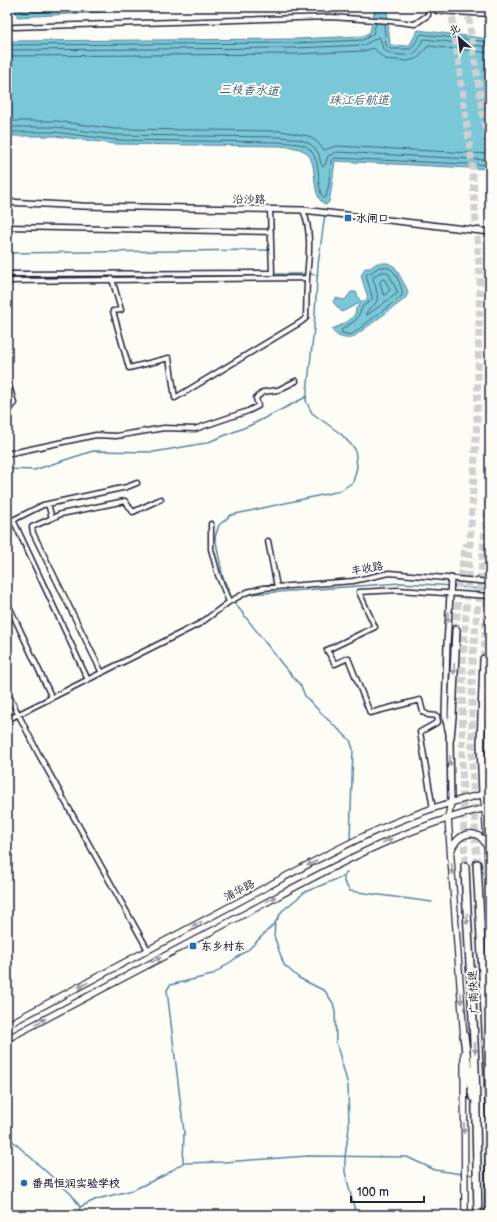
<svg xmlns="http://www.w3.org/2000/svg" width="497" height="1222" viewBox="0 0 497 1222" font-family="'Balsamiq Sans','LXGW WenKai TC',sans-serif">
<style>
.water{fill:#79c7d7;stroke:#568599}
.lines{fill:none;stroke-linecap:round;stroke-linejoin:round}
.shore{stroke:#456479;stroke-width:1}
.stream{stroke:#568599;stroke-width:1.5}
.motorway-tunnel{stroke:#d1d0d1;stroke-width:7;stroke-dasharray:7 3.5;stroke-linecap:butt}
.minor-casing{stroke:#22223b;stroke-width:7}
.tertiary-casing{stroke:#22223b;stroke-width:8}
.secondary-casing{stroke:#22223b;stroke-width:8}
.trunk-casing{stroke:#22223b;stroke-width:10}
.motorway-casing{stroke:#22223b;stroke-width:10}
.minor{stroke:#fdfcf7;stroke-width:4}
.tertiary{stroke:#fdfcf7;stroke-width:5}
.secondary{stroke:#fdfcf7;stroke-width:5.5}
.trunk{stroke:#fdfcf7;stroke-width:7}
.motorway{stroke:#fdfcf7;stroke-width:7}
.oneway{fill:#9a9aa2}
.poi-dot{fill:#1f6fb2;stroke:#fdfcf7;stroke-width:1.5}
.labels{text-anchor:middle;stroke-width:4;stroke-linejoin:round;paint-order:stroke}
.street-label{font-size:11px;fill:#22223b;stroke:#fdfcf7}
.poi-label{font-size:11px;font-weight:bold;fill:#22223b;stroke:#fdfcf7;text-anchor:start}
.water-label{font-size:12px;font-style:italic;fill:#405c72;stroke:#fdfcf7}
</style>
<rect width="100%" height="100%" fill="#fdfcf7"/>
<filter id="ink" filterUnits="userSpaceOnUse"><feTurbulence type="fractalNoise" baseFrequency=".025" numOctaves="2"/><feDisplacementMap in="SourceGraphic" scale="8" xChannelSelector="R" yChannelSelector="G"/><feConvolveMatrix kernelMatrix="1 2 1 2 8 2 1 2 1" color-interpolation-filters="sRGB"/></filter>
<g filter="url(#ink)">
<path class="water" d="M14,7H172L173,8L18,17Z
M375,7H386L387,10L390,45L409,46L418,30L490,39V169L335,161C333,175 332,188 329,202L326,205C307,195 322,159 302,150C296,147 287,147 280,146L114,144L55,136H7V41L296,39L363,36L370,32Z
M377,263H388L395,267L407,289L408,293L405,299L352,338C345,339 335,337 332,329C341,325 356,320 356,308L359,306L357,304L344,311L342,312L333,302L335,298L345,300L351,292H356L360,301H364L368,298L361,276L365,268H370Z"/>
<g class="lines">
<path class="shore" d="M19,7L22,13L122,7
M384,24L386,45L390,49H411L421,34L490,42
M7,45L296,43L363,40L373,34L376,23
M7,50L296,48L364,45L379,37L380,38L383,49C388,55 409,57 415,53C419,50 420,43 424,39L490,47
M7,56L296,54L364,51L374,48L380,55L385,59L408,61L418,58L428,46L490,53
M7,121H56L115,129L281,131L308,136L317,142L324,150L336,146L490,154
M7,127H55L115,135L282,137C296,139 312,139 319,155C320,159 320,163 323,167L325,165L328,156L336,152L490,160
M7,132H55L115,140L280,142C287,143 296,143 303,145C317,150 319,171 319,184C320,189 320,195 324,198L326,197L329,183L331,161L335,158L490,165
M379,267C383,267 388,267 392,270C396,273 404,291 402,296L351,335L342,333L341,330L356,320L363,306L372,300V296L366,276L368,273L372,272Z
M381,272H386L389,274L398,293L367,315L366,313C368,308 372,308 375,304C381,297 374,285 373,278Z
M383,279L385,280L390,290L385,295L383,294L380,282Z"/>
<path class="stream" d="M325,214L318,265L314,328L306,401L312,413L341,434L355,449L357,467L353,482L340,491L231,515L219,525L215,537L223,578L234,602L282,664L301,686L305,696L325,717L350,740L353,749L350,839
M7,253L271,250
M273,274H305
M310,274L318,275
M7,277L135,276
M7,469L34,470L93,451L154,452L206,443L251,425L306,397
M234,602L249,594L400,583L439,585L490,590
M347,872L344,876L305,892L282,911L275,923L274,936L284,965L299,978L325,991L333,1003L335,1011L336,1042L348,1085L349,1127L345,1157V1172L356,1215
M344,876V882L350,891L432,902
M7,1136L72,1195L80,1207L78,1215
M183,1163L224,1162L308,1156L407,1157L435,1170L462,1174
M466,1174L474,1175
M80,1207L97,1199L133,1190L165,1175L183,1163L184,1132L167,990L170,985L212,975L249,949L275,923"/>
<path class="motorway-tunnel" d="M451,7L472,164L480,281L477,422L463,664L462,765L465,866
M467,7L490,161
M456,630L459,584L466,543
M484,659L487,592V549
M477,864L472,765V665L490,477"/>
<g class="minor-casing">
<path id="minor" d="M437,11L490,14
M14,27L331,17L390,21L415,24L428,15L429,7
M7,227L271,232
M7,274L272,273L270,210
M112,279L121,310L113,311L129,368L169,358L175,398L301,322L306,318L307,278
M7,281L307,278C309,256 312,231 303,210
M7,378L14,403L11,407L7,409
M7,454L96,435L116,436L164,428L195,429L248,411L258,406L256,398L263,392L278,390L296,381
M48,504L52,518
M13,520L43,505L127,487L137,483
M7,523L13,520L16,526L88,680
M211,524V549L218,575L229,602
M268,541L277,587
M7,602L52,698
M102,673L33,533L32,527L61,514L125,501L133,512L161,499
M7,692L38,753L148,950
M7,720L201,623L229,602L247,592L263,588L353,581L389,573L490,582
M433,809L420,732L438,722L437,716L428,715L423,712L420,700L370,713L348,658L335,664L327,650L375,627L359,592L398,590L490,596"/>
</g>
<g class="tertiary-casing">
<path id="tertiary" d="M7,202L82,206L303,210L490,232
M451,578L447,644L445,716L450,738L451,802"/>
</g>
<g class="secondary-casing">
<path id="secondary" d="M483,794L485,808L490,898
M451,802L448,818L464,1039
M451,852C456,833 477,826 486,845
M7,1025C86,983 165,941 244,899C322,857 402,810 490,793
M7,1039C88,996 169,953 250,911C327,870 404,826 490,807
M464,1054L465,1215"/>
</g>
<g class="trunk-casing">
<path id="trunk" d="M476,1119L478,1215
M489,1215L490,1119"/>
</g>
<g class="motorway-casing">
<path id="motorway" d="M450,738L452,717L456,630
M483,794L481,744L484,659
M477,864L486,1031L490,1119
M465,866C468,950 476,1034 476,1119
M464,1036L469,1076L473,1097"/>
</g>
<use href="#minor" class="minor"/>
<use href="#tertiary" class="tertiary"/>
<use href="#secondary" class="secondary"/>
<use href="#trunk" class="trunk"/>
<use href="#motorway" class="motorway"/>
</g>
<defs><path id="oneway-solid" d="M-6-.8H1V-3.2L6.5 0L1 3.2V.8H-6Z"/></defs>
<g class="oneway">
<use href="#oneway-solid" transform="translate(448 617) rotate(93)"/>
<use href="#oneway-solid" transform="translate(454 669) rotate(92)"/>
<use href="#oneway-solid" transform="translate(450 761) rotate(89)"/>
<use href="#oneway-solid" transform="translate(387 841) rotate(-23)"/>
<use href="#oneway-solid" transform="translate(312 863) rotate(153)"/>
<use href="#oneway-solid" transform="translate(452 869) rotate(87)"/>
<use href="#oneway-solid" transform="translate(271 899) rotate(-28)"/>
<use href="#oneway-solid" transform="translate(467 919) rotate(88)"/>
<use href="#oneway-solid" transform="translate(197 924) rotate(152)"/>
<use href="#oneway-solid" transform="translate(156 960) rotate(-28)"/>
<use href="#oneway-solid" transform="translate(83 985) rotate(152)"/>
<use href="#oneway-solid" transform="translate(461 998) rotate(85)"/>
<use href="#oneway-solid" transform="translate(41 1021) rotate(-28)"/>
<use href="#oneway-solid" transform="translate(475 1048) rotate(89)"/>
<use href="#oneway-solid" transform="translate(464 1128) rotate(89)"/>
</g>
</g>
<g class="poi-dot">
<rect x="344" y="214" width="8" height="8" rx="2"/>
<rect x="189" y="942" width="8" height="8" rx="2"/>
<circle cx="24" cy="1183" r="4"/>
</g>
<g class="labels">
<g class="street-label">
<text transform="translate(249 199) rotate(1)" y="4">沿沙路</text>
<text transform="translate(367 568) rotate(-10)" y="4">丰收路</text>
<text transform="translate(239 890) rotate(-28)" y="4">浦华路</text>
<text transform="translate(473 992) rotate(-93)" y="4">广南快速</text>
</g>
<g class="poi-label">
<text x="356" y="222">水闸口</text>
<text x="201" y="950">东乡村东</text>
<text x="32" y="1187">番禺恒润实验学校</text>
</g>
<g class="water-label">
<text transform="translate(249 90) rotate(2)" y="4">三枝香水道</text>
<text x="359" y="104">珠江后航道</text>
</g>
</g>
<rect width="497" height="1222" fill="none" stroke="#fdfcf7" stroke-width="24"/>
<rect x="12" y="12" width="473" height="1198" fill="none" stroke="#22223b" stroke-width="1.5" filter="url(#ink)"/>
<g transform="translate(459 38) rotate(332)" stroke="#fdfcf7" stroke-width="3" paint-order="stroke">
<path d="M0-3L7 15L0 10L-7 15Z" fill="#22223b"/>
<text y="-6" font-size="11" font-weight="bold" text-anchor="middle" fill="#22223b">北</text>
</g>
<path d="M351 1196v6h73v-6" fill="none" stroke="#22223b" stroke-width="2"/>
<text x="357" y="1196" font-size="12" fill="#22223b" stroke="#fdfcf7" stroke-width="3" paint-order="stroke">100 m</text>
</svg>
